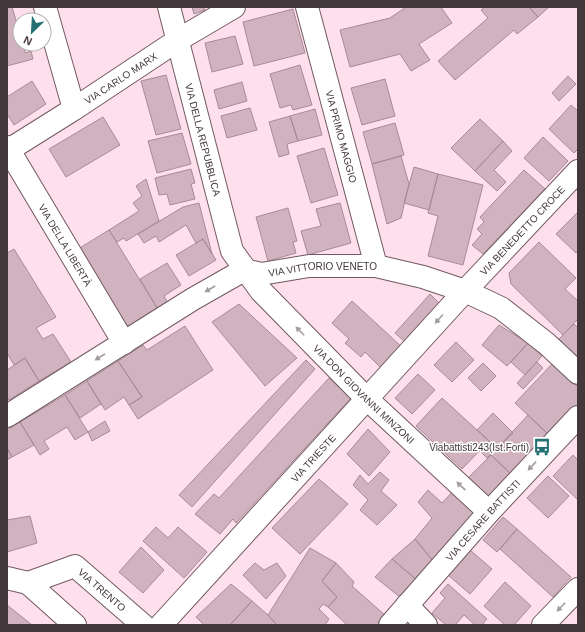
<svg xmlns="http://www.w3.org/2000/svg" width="585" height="632" viewBox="0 0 585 632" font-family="Helvetica,sans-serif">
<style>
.building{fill:#d0b3bf;stroke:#a68b96}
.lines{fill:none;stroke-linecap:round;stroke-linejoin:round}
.minor-casing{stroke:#725963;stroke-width:24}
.minor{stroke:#fff;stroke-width:22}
.oneway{fill:#a29c9e}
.labels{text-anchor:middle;stroke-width:3;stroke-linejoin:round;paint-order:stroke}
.street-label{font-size:10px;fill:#44383d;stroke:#fff}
.poi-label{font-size:10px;fill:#44383d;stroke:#fff;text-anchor:end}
</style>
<rect width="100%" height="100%" fill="#fee0ec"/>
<path class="building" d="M7,7H12L20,34V44H23L25,53L31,51L33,59L7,66Z
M192,7H204L205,10L194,14Z
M406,7H441L452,23L419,44L430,60L411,71L400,54L350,67L340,30L390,18Z
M485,7H529L538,17L517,34L514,30L455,80L438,61L488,18L481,10Z
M529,7H549L538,17Z
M293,9L305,53L254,66L243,22Z
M235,36L243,64L212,72L205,43Z
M300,65L312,105L293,110L291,105L280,108L270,74Z
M166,75L181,129L156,135L141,81Z
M568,76L576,84L559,101L552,93Z
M385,79L395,116L362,125L351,88Z
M32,81L46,104L14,125L7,114V97Z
M242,82L247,101L219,109L214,90Z
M571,105L578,111V149L574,153L549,129Z
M250,108L257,130L227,138L221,116Z
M315,109L322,135L298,141L290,116Z
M290,116L298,141L287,144L289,154L279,157L269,122Z
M103,117L120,145L66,177L49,149Z
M480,119L503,141L475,171L451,148Z
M395,123L404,155L372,164L363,132Z
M182,133L191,164L157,173L148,141Z
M543,137L568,161L549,181L524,158Z
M503,141L512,151L494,170L506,182L497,191L475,171Z
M324,148L338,195L311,203L297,156Z
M401,156L409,184L401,218L387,224L372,164Z
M414,167L438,174L429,210L404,203Z
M191,169L195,183L191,184L195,199L170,205L167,194L159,195L155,178Z
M524,170L545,189L483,254L472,245L482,234L477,229L484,222L480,217Z
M438,174L483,185L463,265L428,256L438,216L428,213Z
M146,179L159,221L126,241L124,238L117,242L109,230L139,211L133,203L142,196L136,186Z
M199,203L212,254L203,239L196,243L186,225L159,242L156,236L144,243L138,234L183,207Z
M340,203L351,243L308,255L301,231L321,226L316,209Z
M288,208L297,241L293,242L296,253L268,261L256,217Z
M578,212V251L576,253L556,234Z
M109,230L159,311L129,329L78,249Z
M203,239L216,260L189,276L176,255Z
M539,242L576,278L565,289L578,301V319L563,335L511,284L509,273Z
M14,249L56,317L36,328L43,339L53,334L71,362L39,381L25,358L14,365L7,353V253Z
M167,263L181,285L164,296L169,305L159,311L140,279Z
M430,294L440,304L405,342L395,333Z
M352,301L403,348L383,370L365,352L361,357L345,343L349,339L332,323Z
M239,304L297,358L265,386L212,322Z
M574,324L578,328V360L558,340Z
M499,325L528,343L507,366L482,345Z
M185,326L213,370L138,419L129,405L142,397L118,361L143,345L147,350Z
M456,342L474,360L452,382L434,365Z
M528,343L542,356L525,375L511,362Z
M25,358L39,381L9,400L7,397V370Z
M306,360L315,369L192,507L179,495Z
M118,361L142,397L129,405L124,397L105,410L87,381Z
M537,362L543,368L523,389L517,383Z
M483,363L496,376L481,391L468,378Z
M553,363L578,387V407L550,436L515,403Z
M418,374L435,390L412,414L395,398Z
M329,378L351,398L236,523L233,519L220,534L195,514L214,494L219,498Z
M87,381L101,404L80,418L65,395Z
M65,395L88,432L75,440L67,427L44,441L49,449L40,455L20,422Z
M442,398L489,441L462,469L416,426Z
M493,413L513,433L487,458L480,451L489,441L477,430Z
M528,415L550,436L512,475L491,455Z
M105,421L110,431L92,441L88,432Z
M20,422L34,445L12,457L7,448V430Z
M368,429L390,452L369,476L347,454Z
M7,448L12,457L7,460Z
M491,455L512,475L489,499L468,478Z
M573,455L578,460V497L577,499L553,476Z
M380,472L389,480L381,491L397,505L377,525L360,510L368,500L353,485L360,475L368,484Z
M548,476L569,496L548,518L527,498Z
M319,479L348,504L300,554L272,528Z
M455,489L478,511L434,562L415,539L432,518L418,502L428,490L442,503Z
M30,516L37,543L7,552V520Z
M503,517L517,529L497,552L483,540Z
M156,527L168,538L178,527L207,552L184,578L143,541Z
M517,529L571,577L553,597L500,549Z
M415,539L434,562L418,581L392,559Z
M141,547L164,570L143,593L119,572Z
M310,548L336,563L322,581L337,597L328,607L323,604L319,609L329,619L325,625H277L268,615Z
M470,550L492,569L470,594L448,575Z
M392,559L418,581L401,598L375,577Z
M255,563L264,570L277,563L286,576L266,599L243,575Z
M336,563L354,582L352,586L386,616L377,625H347L328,607L337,597L322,581Z
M505,582L531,606L514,625H505L484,606Z
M231,584L252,601L230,625H204L196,617Z
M448,584L487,619L482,625H475L464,615L455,625H446L432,613L445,598L440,593Z
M252,601L268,615L277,625H230Z
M7,605L32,625H7Z"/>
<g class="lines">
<g class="minor-casing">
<g id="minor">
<path d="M45,7L74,109"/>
<path id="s1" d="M169,7L232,251L261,291L367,399L489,512"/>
<path id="s2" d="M307,7L376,266"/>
<path id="s3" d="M7,147L124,343"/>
<path id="s4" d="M7,151L74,109L178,40L234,7"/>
<path id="s5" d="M7,416L193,299L244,270L261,274L309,266H376L423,277L465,291L501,308L547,344L578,373"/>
<path d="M7,578L28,583"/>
<path d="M407,605L426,625"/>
<path id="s6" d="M75,625L28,583L75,566L143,625"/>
<path id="s7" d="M161,625L465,291L578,171"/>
<path id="s8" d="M390,625L489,512L578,417"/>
<path d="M543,625L578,589"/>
</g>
</g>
<use href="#minor" class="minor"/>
</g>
<defs><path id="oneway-solid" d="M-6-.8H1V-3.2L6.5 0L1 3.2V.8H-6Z"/></defs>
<g class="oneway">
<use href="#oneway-solid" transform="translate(210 289) rotate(150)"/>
<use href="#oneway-solid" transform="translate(439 319) rotate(132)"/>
<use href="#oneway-solid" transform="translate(300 331) rotate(-135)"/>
<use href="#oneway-solid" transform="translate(100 357) rotate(148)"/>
<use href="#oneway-solid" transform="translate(532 466) rotate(133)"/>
<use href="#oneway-solid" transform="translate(461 486) rotate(-137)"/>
<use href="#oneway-solid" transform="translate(561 607) rotate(134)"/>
</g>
<defs>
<g id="bus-bare" transform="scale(1.38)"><path d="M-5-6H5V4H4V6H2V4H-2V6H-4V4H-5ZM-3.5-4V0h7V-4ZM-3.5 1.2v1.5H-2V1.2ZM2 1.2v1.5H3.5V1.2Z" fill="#246f72" stroke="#fff" stroke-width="2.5" paint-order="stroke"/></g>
</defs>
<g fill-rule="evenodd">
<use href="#bus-bare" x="542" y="447"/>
</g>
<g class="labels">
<g class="street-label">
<text dy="4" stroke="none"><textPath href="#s4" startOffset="135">VIA CARLO MARX</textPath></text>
<text dy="4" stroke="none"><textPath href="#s2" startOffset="134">VIA PRIMO MAGGIO</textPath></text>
<text dy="4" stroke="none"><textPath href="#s1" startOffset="137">VIA DELLA REPUBBLICA</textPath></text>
<text dy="4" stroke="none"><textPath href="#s7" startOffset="535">VIA BENEDETTO CROCE</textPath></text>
<text dy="4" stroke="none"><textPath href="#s3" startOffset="114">VIA DELLA LIBERTÀ</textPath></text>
<text dy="4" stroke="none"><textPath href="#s5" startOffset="358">VIA VITTORIO VENETO</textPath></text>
<text dy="4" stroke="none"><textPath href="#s1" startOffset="447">VIA DON GIOVANNI MINZONI</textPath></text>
<text dy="4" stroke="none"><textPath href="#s7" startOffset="226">VIA TRIESTE</textPath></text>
<text dy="4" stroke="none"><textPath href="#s8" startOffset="140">VIA CESARE BATTISTI</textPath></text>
<text dy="4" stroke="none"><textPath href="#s6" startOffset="149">VIA TRENTO</textPath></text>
</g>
<g class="poi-label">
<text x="529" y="451">Viabattisti243(Ist.Forti)</text>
</g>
</g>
<rect width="585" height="632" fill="none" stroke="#44383d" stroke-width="16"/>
<g transform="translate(32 32) rotate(205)"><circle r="19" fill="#ffffff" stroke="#b4afb1"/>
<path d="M0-3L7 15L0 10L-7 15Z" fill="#246f72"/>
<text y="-6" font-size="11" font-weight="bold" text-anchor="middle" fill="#44383d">N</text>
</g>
</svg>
